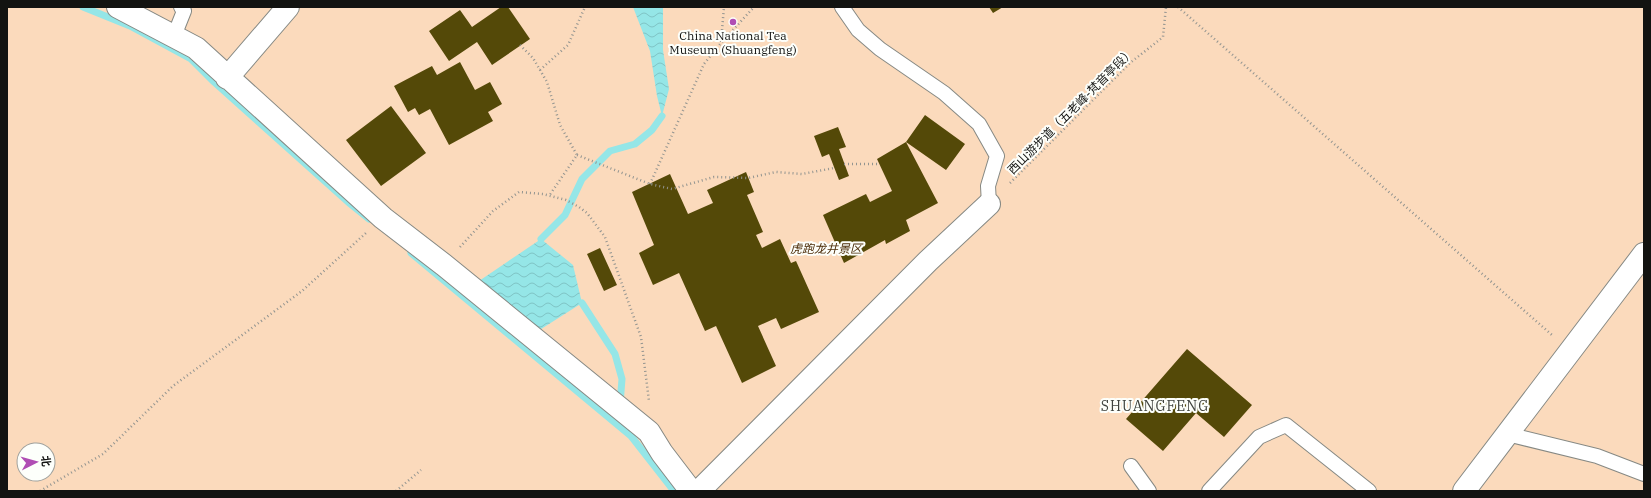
<svg xmlns="http://www.w3.org/2000/svg" width="1651" height="498" viewBox="0 0 1651 498" font-family="'IBM Plex Serif','Noto Sans SC',serif">
<style>
.park{fill:#fbdabc;fill-rule:evenodd}
.water{fill:url(#water-waves)}
.lines{fill:none;stroke-linecap:round;stroke-linejoin:round}
.stream{stroke:#95e6e7;stroke-width:7}
.building{fill:#544908}
.lane-casing{stroke:#868984;stroke-width:16}
.street-casing{stroke:#868984;stroke-width:24}
.path{stroke:#929490;stroke-width:2.5;stroke-dasharray:1 3;stroke-linecap:butt}
.lane{stroke:#fff;stroke-width:14}
.street{stroke:#fff;stroke-width:22}
.poi-dot{fill:#b04db4;stroke:#fdfffb;stroke-width:1.5}
.labels{text-anchor:middle;stroke-width:4;stroke-linejoin:round;paint-order:stroke}
.poi-label{font-size:12px;fill:#121311;stroke:#fdfffb}
.street-label{font-size:12px;fill:#121311;stroke:#fdfffb}
.park-label{font-size:12px;font-style:italic;fill:#4c2d09;stroke:#fdfffb}
.quarter-label{font-size:14px;letter-spacing:1px;fill:#3f423d;stroke:#fdfffb}
</style>
<defs>
<pattern id="water-waves" width="16" height="10" patternUnits="userSpaceOnUse"><rect width="16" height="10" fill="#95e6e7"/><path d="M0 5q4-4 8 0t8 0" fill="none" stroke="#7fc4c5"/></pattern>
</defs>
<rect width="100%" height="100%" fill="#eff2ec"/>
<path class="park" d="M7,7H1644V491H7ZM24,450H48V474H24Z"/>
<path class="water" d="M633,7H663V50L669,89L662,116L657,96L650,51Z
M541,239L573,265L582,303L538,331L479,281Z"/>
<g class="lines">
<path class="stream" d="M83,7L130,26L191,59L214,82L348,202L369,219
M541,239L565,215L582,179L610,151L635,144L652,130L662,116
M411,253L631,436L674,491
M582,303L615,354L622,379L620,404"/>
</g>
<path class="building" d="M501,7H508L530,39L492,65L477,42L449,61L429,31L460,10L472,27Z
M989,7H1003L993,13Z
M460,62L475,90L490,82L502,104L488,112L493,121L449,145L430,109L419,115L415,108L408,112L394,86L432,66L437,75Z
M391,106L426,153L381,186L346,140Z
M925,115L965,144L946,170L906,142L938,203L906,220L910,231L886,244L885,240L844,263L823,215L866,194L870,202L892,191L877,159L906,142Z
M838,127L846,147L839,149L849,176L839,180L829,154L822,157L814,136Z
M746,172L754,192L747,195L763,232L756,235L762,248L780,239L791,263L796,261L819,312L781,329L776,318L758,326L776,366L742,383L716,326L705,331L679,273L653,285L639,253L654,245L632,192L670,174L688,214L713,203L707,190Z
M600,248L617,285L604,291L587,254Z
M1187,349L1252,405L1224,437L1196,413L1163,451L1126,419Z"/>
<g class="lines">
<g class="lane-casing">
<path id="lane" d="M842,7L858,30L880,49L944,93L979,124L997,156L988,186L989,204
M174,36L184,11L181,7
M1507,434L1597,456L1644,474
M1131,466L1149,491
M1209,491L1259,437L1286,425L1369,491"/>
</g>
<g class="street-casing">
<path id="street" d="M118,7L196,48L383,218L444,265L649,432L662,453L691,491
M227,78L288,7
M699,491L928,261L989,204
M1464,491L1644,254"/>
</g>
<path class="path" d="M1178,7L1552,335
M721,42L724,7
M520,45L533,58L547,82L560,125L577,155L549,196
M540,70L568,45L585,7
M577,155L650,184L672,189L714,177L748,178L776,172L802,174L834,168
M844,164H879
M1010,183L1130,63L1163,37L1166,7
M650,184L704,64L721,43L754,7
M460,247L493,211L519,192L543,194L566,200L579,207L587,213L605,237L641,337L649,401
M40,491L103,454L173,386L302,291L366,233
M396,491L421,470"/>
<use href="#lane" class="lane"/>
<use href="#street" class="street"/>
</g>
<circle class="poi-dot" cx="733" cy="22" r="4"/>
<g class="labels">
<g class="poi-label">
<text x="733" y="40">China National Tea<tspan x="733" dy="14">Museum (Shuangfeng)</tspan></text>
</g>
<g class="street-label">
<text transform="translate(1071 111) rotate(-45)" y="4">西山游步道（五老峰-梵音亭段）</text>
</g>
<g class="park-label">
<text x="826" y="253">虎跑龙井景区</text>
</g>
<g class="quarter-label">
<text x="1155" y="411">SHUANGFENG</text>
</g>
</g>
<rect width="1651" height="498" fill="none" stroke="#121311" stroke-width="16"/>
<g transform="translate(36 462) rotate(84)"><circle r="19" fill="#fdfffb" stroke="#9fa19d"/>
<path d="M0-3L7 15L0 10L-7 15Z" fill="#b04db4"/>
<text y="-6" font-size="11" font-weight="bold" text-anchor="middle" fill="#121311">北</text>
</g>
</svg>
